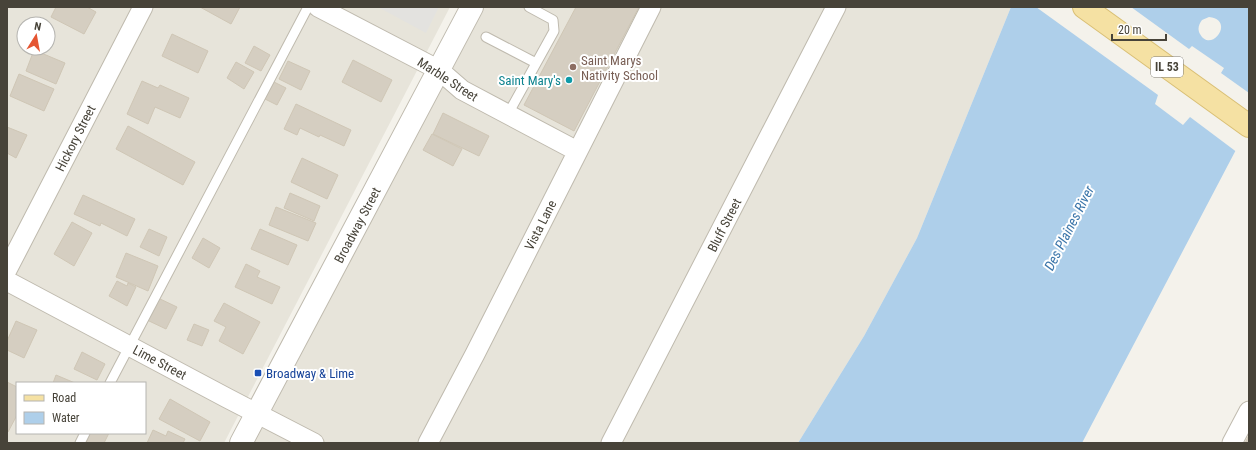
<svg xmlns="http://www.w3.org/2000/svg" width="1256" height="450" viewBox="0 0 1256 450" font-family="'Roboto Condensed',sans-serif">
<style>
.residential{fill:#e7e4da;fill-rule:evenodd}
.parking{fill:#e3e2df}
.water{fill:#aecfea;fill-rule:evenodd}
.pier{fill:#f4f2eb}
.building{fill:#d5cec1;stroke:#cfc6b5}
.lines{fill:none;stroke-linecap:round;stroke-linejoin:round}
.service-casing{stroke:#bfbaae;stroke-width:11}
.minor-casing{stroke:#bfbaae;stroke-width:21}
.tertiary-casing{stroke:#bfbaae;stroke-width:24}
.primary-casing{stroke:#d9bf74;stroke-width:24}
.service{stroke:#fff;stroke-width:9}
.minor{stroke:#fff;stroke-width:19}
.tertiary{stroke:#fff;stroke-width:22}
.primary{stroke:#f5e1a3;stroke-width:22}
.education-dot{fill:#8d6e63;stroke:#fff;stroke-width:1.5}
.culture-dot{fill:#0f9aa8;stroke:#fff;stroke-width:1.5}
.transit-dot{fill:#1a4fb4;stroke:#fff;stroke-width:1.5}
.labels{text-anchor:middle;stroke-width:4;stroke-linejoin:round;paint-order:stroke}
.shield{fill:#fff;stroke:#7e7b74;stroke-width:1}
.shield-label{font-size:12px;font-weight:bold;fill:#474339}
.education-label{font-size:13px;fill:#785e54;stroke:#fff;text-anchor:start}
.street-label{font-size:13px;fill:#474339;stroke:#fff}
.culture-label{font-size:13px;fill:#0d838f;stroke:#fff;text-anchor:end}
.transit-label{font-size:13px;fill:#164399;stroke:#fff;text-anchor:start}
.water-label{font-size:14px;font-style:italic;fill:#3c76aa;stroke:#fff}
</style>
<rect width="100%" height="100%" fill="#f4f2eb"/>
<path class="residential" d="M7,7H450L224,443H7ZM24,24H48V48H24ZM17,383H145V433H17Z
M480,7H1011L917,238L864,336L798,443H251Z"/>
<path class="parking" d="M378,7H439L426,33Z"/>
<path class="water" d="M1011,7H1249V125L1082,443H798L864,336L917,238ZM1209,17C1236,20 1211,54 1200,34C1197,29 1199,24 1202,20Z"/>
<path class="pier" d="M1036,7H1131L1189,49L1192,46L1224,68L1221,73L1249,93V130L1238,153L1190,117L1183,125L1155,104L1158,95Z"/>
<path class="building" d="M56,7H87L96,12L84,34L51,17Z
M200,7H240L231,24Z
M576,7H639L574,131L524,105Z
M172,34L208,51L198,73L162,56Z
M254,46L270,55L261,71L245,63Z
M34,50L65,63L56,84L26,71Z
M353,60L392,80L381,102L342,82Z
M288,61L310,71L301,90L279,79Z
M236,62L254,72L244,89L227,78Z
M19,74L54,89L44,111L10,96Z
M142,81L158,88L160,85L189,98L180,118L155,107L148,124L127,114Z
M274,82L286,88L277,105L265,99Z
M296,104L351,130L344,146L320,135L319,137L300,128L297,135L284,129Z
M443,113L489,136L479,156L433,134Z
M128,126L195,162L183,185L116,149Z
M7,127L27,135L16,158L7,153Z
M432,134L462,149L453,166L423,150Z
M302,158L338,175L327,199L291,182Z
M290,193L320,206L314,221L284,208Z
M83,195L135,219L127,236L101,223L100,226L74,214Z
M276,207L316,223L308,241L269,225Z
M72,222L92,233L74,266L54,254Z
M149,229L167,237L159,256L140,247Z
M260,229L297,245L288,265L251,249Z
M203,238L220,248L209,268L192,258Z
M126,253L158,266L148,291L116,277Z
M246,264L260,271L257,277L280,287L272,304L235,287Z
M117,281L127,286L128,283L136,287L127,306L109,296Z
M158,298L177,307L166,329L147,320Z
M224,303L260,322L243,354L219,341L226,327L214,321Z
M16,321L37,330L24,358L7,350V341Z
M194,324L209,330L202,346L187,340Z
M82,352L105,364L97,380L74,369Z
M56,375L75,383H53Z
M7,382L17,387V415L8,432H7Z
M170,399L210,422L200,441L159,419Z
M153,430L166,436L168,431L185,439L183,443H147Z
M87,433H109L104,443H89L83,440Z
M1249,435V443H1245Z"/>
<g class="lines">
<g class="service-casing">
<path id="service" d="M486,37L536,63
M508,114L554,31L553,20L529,7
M110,383L308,7
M80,443L85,433"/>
</g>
<g class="minor-casing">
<path id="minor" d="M318,7L439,70L462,90L577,151
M7,270L143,7
M7,281L227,398L314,443
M428,443L475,354L651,7
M611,443L836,7
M1232,443L1249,411"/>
</g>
<g class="tertiary-casing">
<path id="tertiary" d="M241,443L472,7"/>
</g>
<g class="primary-casing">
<path id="primary" d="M1084,7L1249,126"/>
</g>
<use href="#service" class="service"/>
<use href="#minor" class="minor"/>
<use href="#tertiary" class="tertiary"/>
<use href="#primary" class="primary"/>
</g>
<circle class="education-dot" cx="573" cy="67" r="4"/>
<circle class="culture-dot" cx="569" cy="80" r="4"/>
<rect class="transit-dot" x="254" y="369" width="8" height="8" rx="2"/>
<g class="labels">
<rect class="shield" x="1151" y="57" width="32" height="20" rx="3"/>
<g class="shield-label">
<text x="1167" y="71">IL 53</text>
</g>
<g class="education-label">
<text x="581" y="65">Saint Marys<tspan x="581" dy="15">Nativity School</tspan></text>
</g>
<g class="street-label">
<text transform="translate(448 79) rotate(33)" y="5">Marble Street</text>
<text transform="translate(75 138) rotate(-63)" y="5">Hickory Street</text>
<text transform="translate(357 225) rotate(-62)" y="5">Broadway Street</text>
<text transform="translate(540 225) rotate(-63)" y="5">Vista Lane</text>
<text transform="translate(724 225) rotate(-63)" y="5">Bluff Street</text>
<text transform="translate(160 362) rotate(28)" y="5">Lime Street</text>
</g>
<g class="culture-label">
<text x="561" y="85">Saint Mary's</text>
</g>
<g class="transit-label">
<text x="266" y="378">Broadway &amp; Lime</text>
</g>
<g class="water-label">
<text transform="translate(1069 228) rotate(-63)" y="5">Des Plaines River</text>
</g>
</g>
<rect width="1256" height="450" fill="none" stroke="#474339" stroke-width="16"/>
<rect x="16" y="382" width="130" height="52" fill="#ffffff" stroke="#b5b4b0"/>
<rect x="24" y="395" width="20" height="6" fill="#f5e1a3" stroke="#b5b4b0"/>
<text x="52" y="402" font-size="12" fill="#474339">Road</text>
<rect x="24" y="412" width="20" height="12" fill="#aecfea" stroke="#b5b4b0"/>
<text x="52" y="422" font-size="12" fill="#474339">Water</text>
<g transform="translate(36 36) rotate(11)"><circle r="19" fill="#ffffff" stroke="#b5b4b0"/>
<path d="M0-3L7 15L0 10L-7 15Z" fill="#e55531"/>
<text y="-6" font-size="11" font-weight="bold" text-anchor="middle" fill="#474339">N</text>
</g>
<path d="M1112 34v6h54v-6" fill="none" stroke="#474339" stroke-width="2"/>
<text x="1118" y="34" font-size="12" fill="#474339" stroke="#ffffff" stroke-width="3" paint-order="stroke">20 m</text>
</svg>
